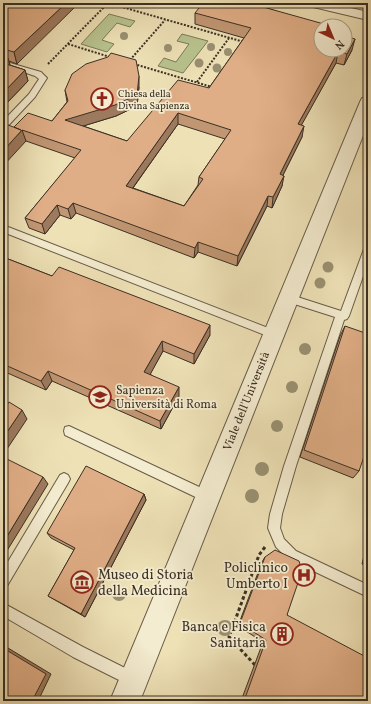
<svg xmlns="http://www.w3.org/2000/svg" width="371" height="704" viewBox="0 0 371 704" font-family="Vollkorn,serif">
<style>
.green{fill:#b8c38e;stroke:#7a7a59}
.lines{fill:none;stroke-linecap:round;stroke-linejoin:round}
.service-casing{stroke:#685c48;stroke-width:2}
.minor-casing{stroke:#685c48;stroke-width:2}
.tertiary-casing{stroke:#685c48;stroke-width:2}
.path-far1{stroke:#3b3024;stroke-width:2;stroke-dasharray:2 1.5;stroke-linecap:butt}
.path{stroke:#3b3024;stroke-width:3;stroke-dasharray:3.5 2.5;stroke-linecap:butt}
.service{fill:#f4ecd0;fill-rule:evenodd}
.minor{fill:#f4ecd0;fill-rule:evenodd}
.tertiary{fill:#f4ecd0;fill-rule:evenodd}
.tree{fill:#999071}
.wall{fill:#c19673;stroke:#3b3024;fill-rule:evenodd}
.shaded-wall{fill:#9d7a5e;stroke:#3b3024}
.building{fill:#e0ae86;stroke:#3b3024;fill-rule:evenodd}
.labels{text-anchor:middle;stroke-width:3.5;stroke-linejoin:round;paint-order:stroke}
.far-poi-label{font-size:10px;fill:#3b3024;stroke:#f4ecd0;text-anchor:start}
.poi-label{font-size:12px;fill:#3b3024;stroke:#f4ecd0;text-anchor:start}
.street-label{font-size:12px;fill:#3b3024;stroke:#f4ecd0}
.near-poi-label{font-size:14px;fill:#3b3024;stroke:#f4ecd0;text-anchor:end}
</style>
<rect width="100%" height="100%" fill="#eee1b6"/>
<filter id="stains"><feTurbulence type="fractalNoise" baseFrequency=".005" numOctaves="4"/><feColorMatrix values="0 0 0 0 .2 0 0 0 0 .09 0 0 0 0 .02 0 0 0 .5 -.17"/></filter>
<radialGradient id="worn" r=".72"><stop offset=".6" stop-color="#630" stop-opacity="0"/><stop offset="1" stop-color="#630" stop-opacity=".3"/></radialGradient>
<path class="green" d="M109,14L135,21L130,27L117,23L102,40L114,44L107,52L81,44Z
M182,34L208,41L183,73L158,66L164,58L176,62L189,44L177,41Z"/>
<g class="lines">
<g class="service-casing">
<path id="service" d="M3,61L41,72L47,78L35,97L6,128L3,129V121L29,94L39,79L35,76L3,65Z
M3,225L276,331L278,334L276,337H270L3,232Z
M368,246V262L349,316L347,319L344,320L296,466L282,514L280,528L284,539L296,551L368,585V597L288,559L276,547L268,528L270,514L284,466L335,317L285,301L283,298L288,294L341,311L364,249Z
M69,426L212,493L214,497L212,501L208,503L204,501L65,435L64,431L65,427Z
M64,473L68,475L70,479L68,483L7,586L3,588V570L60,475Z
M3,603L83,647L139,675L141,680L139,685L134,687L129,685L73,657L3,616Z"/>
</g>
<g class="minor-casing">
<path id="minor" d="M307,3H330L368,12V20L309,6Z"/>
</g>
<g class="tertiary-casing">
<path id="tertiary" d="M368,97V123L140,701H110L360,102L362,98Z"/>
</g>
<path class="path-far1" d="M68,44L110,57
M130,60L165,20
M48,64L108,3L244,42
M134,64L212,87
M197,82L229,38"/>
<path class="path" d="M255,665L229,637L259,555L265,547"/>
<use href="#service" class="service"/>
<use href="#minor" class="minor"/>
<use href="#tertiary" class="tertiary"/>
</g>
<g class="tree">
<circle cx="124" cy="36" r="4"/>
<circle cx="211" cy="47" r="4"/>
<circle cx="168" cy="48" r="4"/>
<circle cx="228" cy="52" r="4"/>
<circle cx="199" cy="63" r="4.5"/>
<circle cx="217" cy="68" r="4.5"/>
<circle cx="328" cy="267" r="5.5"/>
<circle cx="320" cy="283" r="5.5"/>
<circle cx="305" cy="349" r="6"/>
<circle cx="292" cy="387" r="6"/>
<circle cx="277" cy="426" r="6"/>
<circle cx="262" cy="469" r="7"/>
<circle cx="252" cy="496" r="7"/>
<circle cx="119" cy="594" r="7"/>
<circle cx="225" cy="628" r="8"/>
</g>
<path class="wall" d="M3,3L17,64L9,61L10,65L25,70L28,81L3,107Z
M258,3V5L321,26L352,50L344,65L336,63L301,125L302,137L283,175L282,186L272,208L267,206L237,266L198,252L194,258L76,213L71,219L60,215L45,234L29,228L25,218L75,158L26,141L14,127L52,121L67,102L65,90L139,87L137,106L116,116L83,126L127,141L209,88L244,38L195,24V13ZM178,124L225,139L199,177L198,185L184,206L133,188Z
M3,257L52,276L210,335L194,364L163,351L150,374L179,396L161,429L52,381L46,390L3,371Z
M345,326L359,471L353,478L300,457L340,336Z
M144,494L146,500L85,617L48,596L74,550L51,538L47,533Z
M368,540V567L362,564Z
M265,557L287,615L368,701H241L263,642L238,626L262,562Z"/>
<path class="shaded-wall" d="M66,3H79L17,64L14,52Z
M355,39L352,50L344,65L347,54Z
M338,52L336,63L296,135L298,124Z
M8,58L11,69L3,63Z
M25,70L28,81L3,107V93Z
M139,76V87L137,106L116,116L67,131L65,120Z
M178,113V124L127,196L126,186Z
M304,126L302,137L278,185L280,174Z
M22,130L26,141L3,166V151Z
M284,176L282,186L272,208L273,197Z
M268,196L267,206L237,266L238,256Z
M73,203L76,213L71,219L68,209Z
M57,205L60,215L45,234L42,224Z
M198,242V252L194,258L195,248Z
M210,325V335L194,364V354Z
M162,341L163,351L146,382L144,372Z
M48,371L52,381L46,390L41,381Z
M179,387V396L161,429L160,421Z
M22,410L27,419L3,455V438Z
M43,477L48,484L5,554L3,553V543Z
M144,494L146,500L85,617L81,614Z
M3,645L51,674L38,701H32L3,648Z"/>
<path class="building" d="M3,3H66L14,52L3,49Z
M203,3H258L256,5L331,26H321V50H345V36L355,39L347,54L338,52L298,124L304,126L280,174L284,176L273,197L268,196L238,256L198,242L195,248L73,203L68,209L57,205L42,224L25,218L81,150L22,130L3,151V123L21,130L14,127L28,113L52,121L68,101L65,90L72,74L86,64L108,57L111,53L136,60L139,76L137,95L115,105L65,120L127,141L178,80L209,88L251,28L195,13ZM178,113L231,130L199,177L203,179L184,206L126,186Z
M3,56L8,58L3,63L25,70L3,93Z
M3,257L52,276L59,267L210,325L194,354L162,341L144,372L179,387L160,421L48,371L41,381L3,364Z
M345,326L368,334V445L359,471L304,450Z
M9,402L22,410L3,438V410Z
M3,457L43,477L3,543Z
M86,466L144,494L81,614L48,596L75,548L47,533Z
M275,550L299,561L302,571L287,615L368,658V701H244L266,640L240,623L265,557Z
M3,648L46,674L32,701H3Z"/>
<defs>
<g id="church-ring" transform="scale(1.15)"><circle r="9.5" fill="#f4ecd0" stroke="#8f2418" stroke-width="1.5"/><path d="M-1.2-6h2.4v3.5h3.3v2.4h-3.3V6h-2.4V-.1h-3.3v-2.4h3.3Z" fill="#8f2418"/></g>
<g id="university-ring" transform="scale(1.15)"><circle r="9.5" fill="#f4ecd0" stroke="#8f2418" stroke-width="1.5"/><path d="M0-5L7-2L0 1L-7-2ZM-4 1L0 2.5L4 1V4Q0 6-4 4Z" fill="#8f2418"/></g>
<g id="hospital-ring" transform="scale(1.15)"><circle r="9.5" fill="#f4ecd0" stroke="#8f2418" stroke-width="1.5"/><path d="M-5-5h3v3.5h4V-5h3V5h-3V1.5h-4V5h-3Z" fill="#8f2418"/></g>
<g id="museum-ring" transform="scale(1.15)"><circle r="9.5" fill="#f4ecd0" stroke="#8f2418" stroke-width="1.5"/><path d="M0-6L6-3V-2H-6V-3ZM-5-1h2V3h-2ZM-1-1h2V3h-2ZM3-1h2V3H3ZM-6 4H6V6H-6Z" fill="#8f2418"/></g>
<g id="building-ring" transform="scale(1.15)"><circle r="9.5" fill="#f4ecd0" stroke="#8f2418" stroke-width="1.5"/><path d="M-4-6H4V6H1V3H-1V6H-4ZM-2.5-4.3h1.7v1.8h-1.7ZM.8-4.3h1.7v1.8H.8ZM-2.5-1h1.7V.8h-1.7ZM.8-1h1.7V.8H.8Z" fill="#8f2418"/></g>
</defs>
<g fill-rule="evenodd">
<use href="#church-ring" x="102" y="99"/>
<use href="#university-ring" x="100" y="397"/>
<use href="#hospital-ring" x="304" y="575"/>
<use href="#museum-ring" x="82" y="582"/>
<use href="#building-ring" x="282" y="634"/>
</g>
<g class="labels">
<g class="far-poi-label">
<text x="118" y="97">Chiesa della<tspan x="118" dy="12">Divina Sapienza</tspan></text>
</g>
<g class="poi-label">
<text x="116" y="394">Sapienza<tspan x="116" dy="14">Università di Roma</tspan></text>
</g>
<g class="street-label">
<text transform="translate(246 401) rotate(-68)" y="4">Viale dell'Università</text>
</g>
<g class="near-poi-label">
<text x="288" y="572">Policlinico<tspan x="288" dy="16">Umberto I</tspan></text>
<text x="98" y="579" text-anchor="start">Museo di Storia<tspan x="98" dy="16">della Medicina</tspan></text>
<text x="266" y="631">Banca e Fisica<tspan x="266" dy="16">Sanitaria</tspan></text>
</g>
</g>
<rect width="371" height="704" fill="none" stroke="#eee1b6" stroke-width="16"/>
<rect x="4" y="4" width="363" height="696" fill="none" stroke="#3b3024" stroke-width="2"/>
<rect x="8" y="8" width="355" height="688" fill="none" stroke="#3b3024"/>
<g transform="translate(333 38) rotate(136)"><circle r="19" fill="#f4ecd0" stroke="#aaa18b"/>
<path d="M0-3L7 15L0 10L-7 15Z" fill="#8f2418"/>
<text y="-6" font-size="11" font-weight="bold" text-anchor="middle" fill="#3b3024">N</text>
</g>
<rect width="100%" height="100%" filter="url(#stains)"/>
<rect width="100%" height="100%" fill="url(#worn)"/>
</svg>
